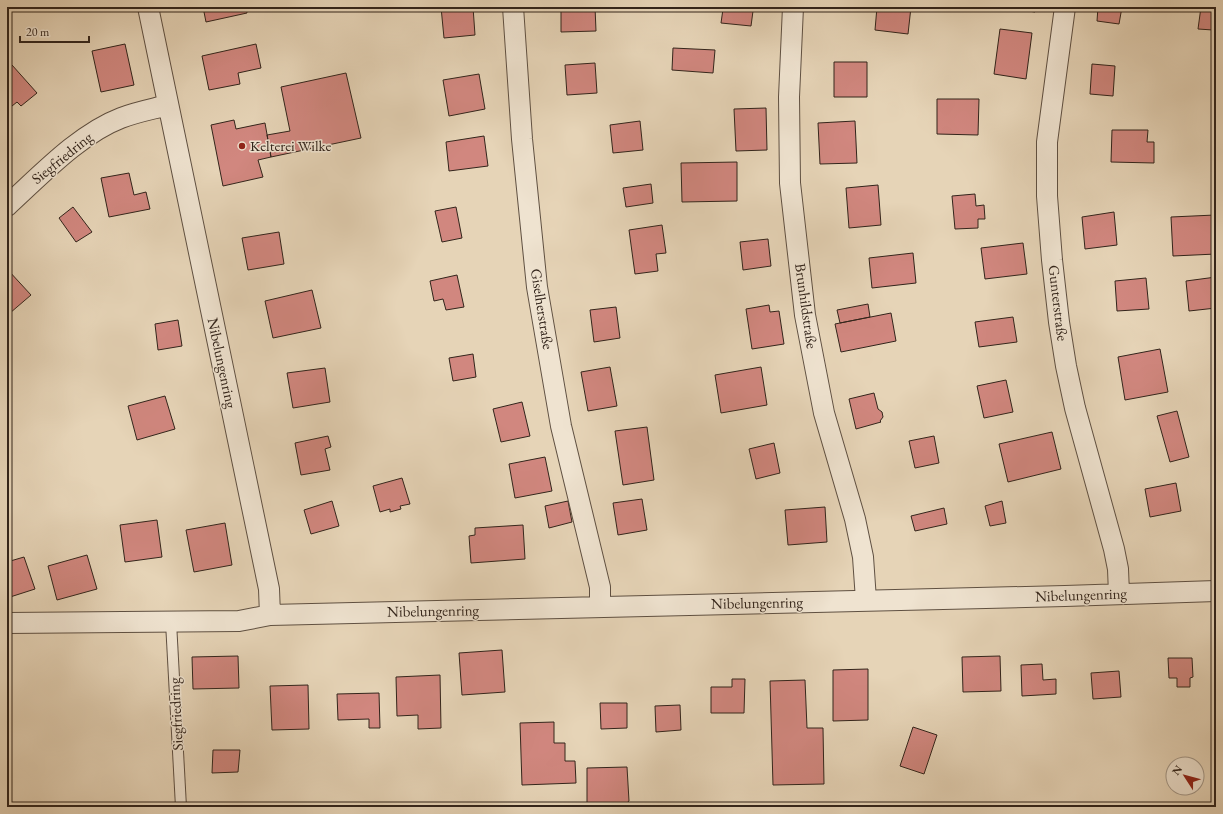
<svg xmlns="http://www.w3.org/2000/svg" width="1223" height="814" viewBox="0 0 1223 814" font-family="'EB Garamond',serif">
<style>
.building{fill:#d1877f;stroke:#32241b}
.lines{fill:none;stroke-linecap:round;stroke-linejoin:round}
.lane-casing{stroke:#5f5042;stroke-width:12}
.street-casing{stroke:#5f5042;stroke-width:22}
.lane{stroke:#efe3d0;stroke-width:10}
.street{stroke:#efe3d0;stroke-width:20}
.poi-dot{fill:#8f2418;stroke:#efe3d0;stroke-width:1.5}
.labels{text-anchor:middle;stroke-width:3;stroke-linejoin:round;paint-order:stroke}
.poi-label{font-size:15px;fill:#32241b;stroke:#efe3d0;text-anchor:start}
.street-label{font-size:15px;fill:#32241b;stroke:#efe3d0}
</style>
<rect width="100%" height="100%" fill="#e6d4b7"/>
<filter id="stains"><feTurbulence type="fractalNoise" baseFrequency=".005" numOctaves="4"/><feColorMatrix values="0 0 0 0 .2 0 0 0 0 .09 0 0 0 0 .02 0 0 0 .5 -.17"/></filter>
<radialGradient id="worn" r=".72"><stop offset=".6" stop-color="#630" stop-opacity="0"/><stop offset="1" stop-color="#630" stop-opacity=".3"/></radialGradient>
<path class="building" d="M203,7H246L247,13L206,22Z
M441,7H473L475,35L444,38Z
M561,7H595L596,31L561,32Z
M723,7H753V11L723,9Z
M877,7H911L908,34L875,30Z
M1003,7H1036L1035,12Z
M1098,7H1122L1119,24L1097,21Z
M1201,7H1216L1213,30L1198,29Z
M723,9L753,11L751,26L721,23Z
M1000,29L1032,33L1026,79L994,74Z
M125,44L134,85L101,92L92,51Z
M256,44L261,68L238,73L240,84L209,90L202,56Z
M673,48L715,50L713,73L672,70Z
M834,62H867V97H834Z
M595,63L597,93L567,95L565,65Z
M1092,64L1115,66L1113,96L1090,94Z
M12,65L37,93L21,106L17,102L7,110V69Z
M346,73L361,138L271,157L267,135L290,131L281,87Z
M479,74L485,109L449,116L443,80Z
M937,99H979L978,135L937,134Z
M766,108L767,150L736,151L734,109Z
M234,120L236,129L265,123L271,157L258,160L263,177L223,186L211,125Z
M640,121L643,150L613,153L610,125Z
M855,121L857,163L820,164L818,123Z
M1112,130H1148L1147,142H1154V163L1111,162Z
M484,136L488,166L449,171L446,142Z
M737,162V201L682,202L681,163Z
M129,173L134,195L146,192L150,209L109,217L101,178Z
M651,184L653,203L626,207L623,188Z
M878,185L881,225L849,228L846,188Z
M975,194L976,206L984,205L985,219H978V228L955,229L952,196Z
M73,207L92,232L76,242L59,218Z
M456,207L462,238L442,242L435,211Z
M1215,207H1216V254L1173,256L1171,217L1215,215Z
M1114,212L1117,245L1085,249L1082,217Z
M662,225L666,253L656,254L658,271L635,274L629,230Z
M279,232L284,264L248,270L242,238Z
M768,239L771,266L743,270L740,242Z
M1023,243L1027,274L985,279L981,248Z
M913,253L916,283L872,288L869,258Z
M8,270L31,295L10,313L7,310V272Z
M457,275L464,307L446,310L443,299L434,301L430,281Z
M1216,277V308L1189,311L1186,281Z
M1146,278L1149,309L1117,311L1115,281Z
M312,290L321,328L273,338L265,301Z
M868,304L870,317L840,323L837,310Z
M769,305L770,312L779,311L784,344L752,349L746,309Z
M616,307L620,338L594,342L590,310Z
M891,313L896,341L841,352L835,324Z
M1013,317L1017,342L979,347L975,322Z
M178,320L182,346L158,350L155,324Z
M1160,349L1168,392L1125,400L1118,357Z
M473,354L476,377L453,381L449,358Z
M610,367L617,406L588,411L581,372Z
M761,367L767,405L721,413L715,375Z
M325,368L330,402L293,408L287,373Z
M1006,380L1013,412L984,418L977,386Z
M874,393L878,409L882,412L883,417L880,421L881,422L856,429L849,399Z
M165,396L175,429L137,440L128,406Z
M522,402L530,436L501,442L493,409Z
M1177,411L1189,457L1170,462L1157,416Z
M647,427L654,480L623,485L615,431Z
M1052,432L1061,469L1008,482L999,444Z
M328,436L331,447L325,449L330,470L301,475L295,443Z
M934,436L939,463L915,468L909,441Z
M774,443L780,473L756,479L749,449Z
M545,457L552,491L515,498L509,464Z
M402,478L410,504L400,506L401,509L390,512V509L380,512L373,486Z
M1176,483L1181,511L1150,517L1145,489Z
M642,499L647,530L618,535L613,503Z
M332,501L339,526L311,534L304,510Z
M568,501L572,522L549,528L545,506Z
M1002,501L1006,523L990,526L985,506Z
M825,507L827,542L788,545L785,510Z
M944,508L947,524L915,531L911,516Z
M157,520L162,557L125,562L120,525Z
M225,523L232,565L194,572L186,530Z
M523,525L525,559L471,563L469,536L475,535V528Z
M87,555L97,589L57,600L48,566Z
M24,557L35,589L7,598V562Z
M502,650L505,692L462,695L459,653Z
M238,656L239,688L193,689L192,657Z
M1000,656L1001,691L963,692L962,657Z
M1168,658H1192L1193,677L1190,678V687H1177V678H1169Z
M1042,664L1043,680L1056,679V694L1022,696L1021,665Z
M868,669V720L833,721V670Z
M1119,671L1121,697L1093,699L1091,673Z
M440,675L441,728L418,729V715L397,716L396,677Z
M732,679H745L744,713H711V687H732Z
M805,680L807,728H823L824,784L773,785L770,681Z
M308,685L309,729L272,730L270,686Z
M379,693L380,728H369V719L338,720L337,694Z
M600,703H627V728L601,729Z
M680,705L681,730L656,732L655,706Z
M554,722V743H565V761H575L576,783L522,785L520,723Z
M913,727L937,735L924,774L900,766Z
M213,750H240L238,772L212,773Z
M627,767L629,801L622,807L587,805V768Z"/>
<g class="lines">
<g class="lane-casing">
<path id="lane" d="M171,622L181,807"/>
</g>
<g class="street-casing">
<path id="street" d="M148,7L269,589L270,615
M513,7L522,139L537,287L561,426L600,587V606
M793,7L789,97L790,183L805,315L824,413L855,519L863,557L866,600
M1065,7L1047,142V196L1052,260L1059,322L1066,366L1075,408L1114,549L1118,569L1119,594
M7,206C40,176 79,134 121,118C136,112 153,109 168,105
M7,623L239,621L270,615L1065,596L1216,591"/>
</g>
<use href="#lane" class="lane"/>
<use href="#street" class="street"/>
</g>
<circle class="poi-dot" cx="242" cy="146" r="4"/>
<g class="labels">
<g class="poi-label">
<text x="250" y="151">Kelterei Wilke</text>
</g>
<g class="street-label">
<text transform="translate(62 158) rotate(-39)" y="5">Siegfriedring</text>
<text transform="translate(1058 303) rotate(83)" y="5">Gunterstraße</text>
<text transform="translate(806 306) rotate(82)" y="5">Brunhildstraße</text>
<text transform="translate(542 309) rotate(81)" y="5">Giselherstraße</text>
<text transform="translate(222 363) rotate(78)" y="5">Nibelungenring</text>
<text transform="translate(1081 595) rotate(-2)" y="5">Nibelungenring</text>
<text transform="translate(757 603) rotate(-1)" y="5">Nibelungenring</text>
<text transform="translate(433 611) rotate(-1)" y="5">Nibelungenring</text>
<text transform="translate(176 714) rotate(-93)" y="5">Siegfriedring</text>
</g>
</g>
<rect width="1223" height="814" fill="none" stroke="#e6d4b7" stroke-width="24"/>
<rect x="8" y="8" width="1207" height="798" fill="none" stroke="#32241b" stroke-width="2"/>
<rect x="12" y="12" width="1199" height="790" fill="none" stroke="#32241b"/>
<g transform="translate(1185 776) rotate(306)"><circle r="19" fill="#efe3d0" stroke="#a39788"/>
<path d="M0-3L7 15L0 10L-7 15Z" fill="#8f2418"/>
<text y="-6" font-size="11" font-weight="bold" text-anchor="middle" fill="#32241b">N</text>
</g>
<path d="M20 36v6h69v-6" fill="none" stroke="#32241b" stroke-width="2"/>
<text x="26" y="36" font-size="12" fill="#32241b" stroke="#efe3d0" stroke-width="3" paint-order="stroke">20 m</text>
<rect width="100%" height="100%" filter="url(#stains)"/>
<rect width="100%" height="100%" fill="url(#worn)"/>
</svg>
